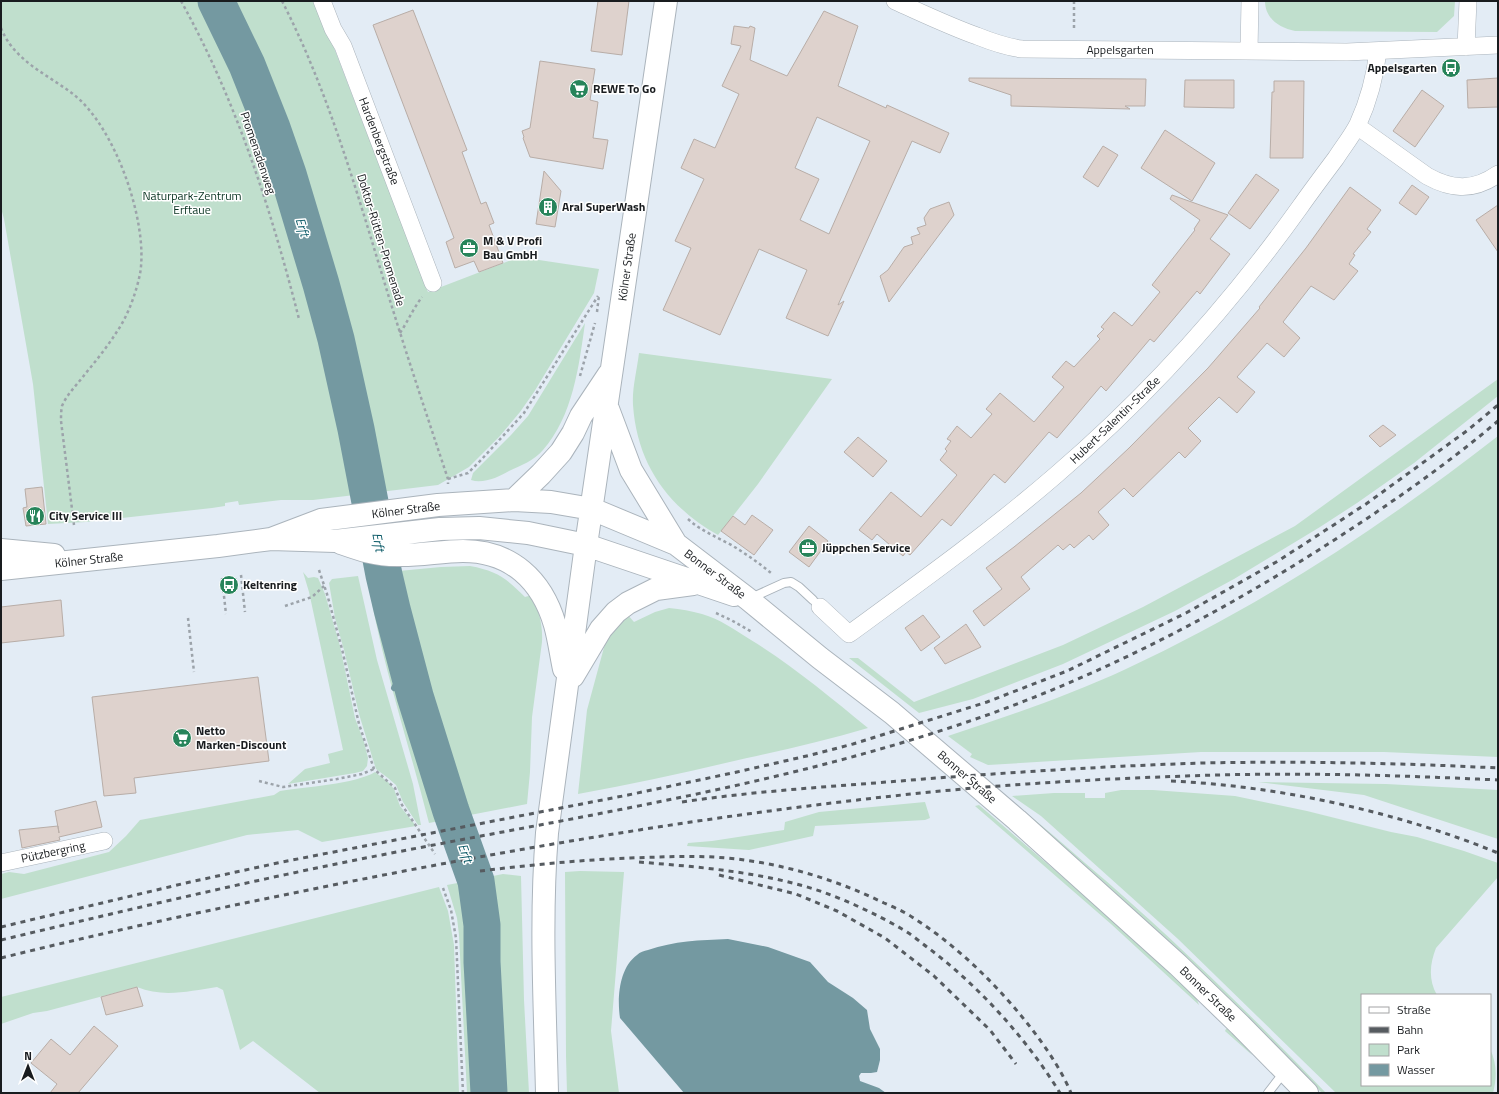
<svg xmlns="http://www.w3.org/2000/svg" width="1499" height="1094" viewBox="0 0 1499 1094" font-family="'Titillium Web',sans-serif">
<style>
.green{fill:#c0dfcd}
.water{fill:#7499a1}
.lines{fill:none;stroke-linecap:round;stroke-linejoin:round}
.stream{stroke:#7499a1;stroke-width:6}
.river{stroke:#7499a1;stroke-width:37}
.building{fill:#ded2cd;stroke:#b8ada7;fill-rule:evenodd}
.lane-casing{stroke:#abb4bc;stroke-width:10}
.street-casing{stroke:#abb4bc;stroke-width:18}
.primary-casing{stroke:#abb4bc;stroke-width:24}
.path{stroke:#9ca3aa;stroke-width:2.5;stroke-dasharray:3 3;stroke-linecap:butt}
.lane{stroke:#fff;stroke-width:8}
.street{stroke:#fff;stroke-width:17}
.primary{stroke:#fff;stroke-width:22}
.rail{stroke:#565b60;stroke-width:3;stroke-dasharray:5 5;stroke-linecap:butt}
.labels{text-anchor:middle;stroke-width:3;stroke-linejoin:round;paint-order:stroke}
.street-label{font-size:12px;fill:#191c1f;stroke:#fff}
.poi-label{font-size:12px;font-weight:bold;fill:#191c1f;stroke:#fff;text-anchor:start}
.park-label{font-size:12px;fill:#073220;stroke:#fff}
.water-label{font-size:13px;font-style:italic;fill:#0b5a67;stroke:#fff}
</style>
<rect width="100%" height="100%" fill="#e3ecf5"/>
<path class="green" d="M1,1H316L428,292L519,257L599,269L594,293L534,392L520,412L499,437L469,467L438,485L313,500H281L239,505L238,501L225,503V506L212,508L86,522L48,524L33,384L4,219L1,208Z
M1265,1H1455L1454,16L1437,32L1295,31C1279,28 1265,18 1265,1Z
M585,323C579,366 573,416 543,450C535,460 520,466 509,471C499,477 483,484 471,480L473,473L511,435L528,416Z
M639,353L832,379L758,484L718,535C668,507 637,464 633,405C632,388 637,370 639,353Z
M1498,379V396L1414,463L1357,503L1320,527L1234,579L1175,611L1063,664L973,699L919,713L849,658H858L914,702L1063,645L1143,607L1295,526Z
M1498,436V757L1384,752H1201L988,765L970,757L972,754L948,736C1008,716 1068,696 1126,669C1260,607 1381,527 1498,436Z
M470,566C497,571 506,578 525,597L532,595C539,611 543,625 542,642L532,717L530,772L527,804L429,823C408,740 380,659 367,574L441,567Z
M303,572L308,578L314,577L318,578L325,594L340,646L355,718L364,742L368,758L367,766L363,771L355,773L288,784L305,769L330,763L328,754L343,750L309,592Z
M358,576L377,660L413,784L421,825H418L403,802L396,785L388,778L376,769L374,763L359,714L344,650L335,618L329,583L332,579Z
M669,608C681,609 691,611 702,614C720,619 735,630 751,640C793,666 830,697 868,728C828,740 788,749 747,758C691,771 635,784 578,794L587,710L606,640L612,632L627,614L634,622L655,612Z
M375,772L388,782L394,789L400,806L416,826L322,842L298,830L247,835L1,899V874L9,872L24,874L109,852L126,836L140,820L274,795L280,791C304,787 356,784 375,772Z
M1258,782L1386,784L1498,790V839L1364,795Z
M1121,790H1153L1235,796L1307,811L1391,832L1417,837L1464,851L1498,863V877L1436,948C1430,963 1428,980 1437,995H1362V1085H1490V1049C1497,1063 1497,1078 1493,1093H1336L1178,939L1041,816L1012,796L1054,793H1085V798H1105V793Z
M1009,799C1035,819 1060,841 1085,863C1170,935 1249,1013 1326,1093H1322L1272,1041L1162,936Z
M925,802L930,818L925,820L815,826L813,836L749,850L687,846L688,843L712,841L784,830L785,822L819,812Z
M979,805L1129,934L1196,997L1199,1005L1111,924L975,806Z
M580,871L624,872L611,1031L619,1093H567L566,1056L565,872Z
M503,874L521,876L524,1000L529,1093H495L488,911L483,878Z
M468,881L472,915L475,957V1014L480,1093H467L459,935L457,918L447,885Z
M439,887L448,911L454,945L459,1093H320L253,1041L240,1050L223,990L217,987C190,991 163,998 137,987L47,1011L33,1013L1,1024V997Z
M1229,1028L1241,1041L1252,1055L1225,1031L1226,1029Z"/>
<path class="water" d="M728,939L768,947L810,962L828,982L853,998L867,1010L870,1029L880,1049V1060L877,1072L871,1073H861L859,1076L860,1081L879,1088L886,1093H684L620,1018C617,998 619,968 637,955C640,952 644,951 648,950C674,941 700,940 728,939Z"/>
<g class="lines">
<path class="stream" d="M394,688L407,664"/>
<path class="river" d="M216,1L247,65L272,128L288,174L321,284L336,339L356,429L384,575L392,609L415,696L451,811L476,881L482,925V962L489,1093"/>
</g>
<path class="building" d="M598,1H629L622,55L591,51Z
M413,10L467,150L462,152L481,204L486,202L494,223L489,225L503,263L479,272L474,261L455,268L446,242L454,238L373,25Z
M824,11L858,26L838,86L886,108L887,105L949,133L940,153L912,141L838,305L844,301L828,336L786,318L807,270L759,249L720,335L663,310L691,248L675,241L704,179L681,168L694,139L715,148L739,94L722,86L741,46L731,44L734,26L749,28L750,26L755,28L750,60L787,76ZM817,117L870,141L829,234L800,220L819,179L795,168Z
M540,61L595,69L590,100L598,102L593,138L608,140L603,169L530,157L523,138L524,137L522,131L530,128Z
M969,78L1146,79L1145,106H1125L1130,109L1011,106V95L969,81Z
M1498,78V107L1468,108L1467,80Z
M1185,80H1234V108L1184,107Z
M1274,81H1304L1303,158H1270L1272,92H1274Z
M1422,90L1444,106L1415,147L1393,131Z
M1165,130L1215,163L1192,201L1141,168Z
M1103,146L1118,155L1098,187L1083,177Z
M544,171L561,191L555,227L536,224Z
M1256,174L1279,190L1250,229L1228,213Z
M1412,185L1429,197L1416,215L1399,203Z
M1350,187L1381,210L1367,229L1371,232L1353,254L1355,255L1349,264L1358,271L1334,300L1311,286L1283,322L1300,338L1284,357L1267,343L1237,377L1255,392L1237,413L1219,397L1188,428L1201,441L1185,458L1179,452L1133,497L1124,488L1098,512L1109,525L1093,540L1089,535L1074,548L1070,544L1063,550L1058,545L1021,577L1030,589L984,626L973,611L1002,589L986,568L1014,547L1081,493L1129,448L1208,368L1260,308L1259,307L1306,248Z
M1172,195L1228,215L1210,239L1230,254L1200,294L1197,291L1154,342L1150,339L1106,391L1101,386L1057,438L1049,432L1005,483L994,474L951,526L942,519L910,555L906,552L903,556L877,534L872,540L859,530L891,492L921,517L957,475L940,460L947,451L945,449L951,441L947,439L957,426L971,438L992,414L986,409L1000,393L1034,422L1064,387L1052,377L1066,361L1074,367L1100,339L1097,336L1104,329L1101,327L1114,312L1132,326L1160,292L1152,285L1195,230L1194,229L1200,220L1170,199Z
M949,202L954,215L889,302L880,276L888,270L904,247L913,244L911,237L920,234L917,228L926,225L924,218L930,209Z
M1498,205V252L1476,220Z
M1383,425L1396,435L1380,447L1369,436Z
M858,437L887,461L873,477L844,452Z
M42,487L46,524L26,526L23,508L27,507L25,489Z
M752,515L773,530L754,555L721,531L733,516L745,525Z
M809,526L828,541L809,567L789,552Z
M61,600L64,636L1,643V607Z
M923,615L940,637L921,651L905,628Z
M966,624L981,647L945,664L934,648Z
M258,677L269,761L134,778L136,793L104,796L92,697Z
M96,801L102,827L59,837L60,840L22,848L19,830L58,826L59,833L55,811Z
M137,987L143,1006L106,1015L101,997Z
M94,1026L118,1046L78,1093H50L57,1084L31,1063L51,1039L70,1055Z"/>
<g class="lines">
<g class="lane-casing">
<path id="lane" d="M751,598L784,583L791,582L799,587L813,600
M1268,1093L1285,1071"/>
</g>
<g class="street-casing">
<path id="street" d="M322,1L333,29L343,46L433,283
M895,1C922,13 949,26 977,36C992,42 1006,47 1022,49L1347,52L1498,45
M1466,47L1468,1
M1249,51L1250,1
M1357,126L1427,176C1452,190 1474,191 1498,174
M820,607L849,634C919,583 990,532 1056,475C1148,396 1230,305 1300,207C1312,190 1324,174 1336,158C1343,147 1352,136 1358,124C1369,100 1375,77 1378,51
M1,863L104,841"/>
</g>
<g class="primary-casing">
<path id="primary" d="M608,409L631,470L676,544
M514,500L541,474L561,452L573,433L581,416L609,374
M271,539L321,520L438,505L514,500L551,502L592,509L676,544L748,599L820,658L892,713L1017,820L1178,965L1240,1025L1307,1093
M341,543C361,550 375,555 397,555C419,556 441,551 463,551C511,551 542,580 555,625C559,639 561,655 564,669
M1,550L54,555
M1,569L218,546L271,539L335,541L440,529L479,528L528,533L586,545L734,595
M573,676L601,629L616,612L628,603L656,589L693,584
M547,1093C545,1006 540,920 547,833L586,545L666,1"/>
</g>
<path class="path" d="M181,1C236,100 271,209 299,319
M282,1C326,87 353,179 381,271C402,341 425,410 448,479V484
M1074,1V30
M1,28C14,61 47,74 73,94C115,126 149,223 140,274C136,293 128,316 116,333C107,347 96,361 85,374C77,385 67,394 62,406C61,411 61,416 61,421L74,525
M597,312L599,295
M400,333C408,321 413,309 422,297
M580,376L595,323
M448,479L468,473L481,460L524,413L598,296
M688,519C701,531 717,537 733,546C746,554 759,563 771,573
M319,570L327,594L342,649L359,724L374,769L395,788L402,805L435,854
M241,575L245,612
M222,578L226,614
M285,606L312,597L324,586
M716,613L731,620L752,632
M188,618L194,672
M259,781L283,787L337,779L362,774L374,769
M443,888L451,910L456,938L463,1093"/>
<use href="#lane" class="lane"/>
<use href="#street" class="street"/>
<use href="#primary" class="primary"/>
<path class="rail" d="M1171,781C1279,786 1398,812 1498,853
M682,802C762,790 843,786 924,779C1016,772 1109,766 1202,763C1301,761 1400,763 1498,768
M639,862C700,867 764,872 823,892C850,902 878,915 902,929C911,934 919,941 927,947C978,985 1027,1039 1060,1093
M480,871C530,865 580,860 630,858C663,857 694,855 727,858C781,863 835,879 884,903C893,907 903,911 912,917C939,934 964,955 986,977C1016,1007 1055,1054 1071,1093
M719,875L796,894L837,911L885,938L934,976L990,1030L1016,1064
M1,927L190,882L282,862L628,795L737,772L811,755L853,744L987,702L1067,671L1186,613L1278,561L1366,504L1468,430L1498,405
M1,940C140,907 278,874 418,848C610,811 805,780 990,714C1109,671 1222,612 1328,544C1387,506 1445,466 1498,421
M1,958C114,930 228,906 343,883C534,845 727,813 921,793C1009,784 1098,779 1186,776C1290,772 1394,775 1498,780"/>
</g>
<defs>
<g id="bus-disc" transform="scale(1)"><circle r="9.5" fill="#27845a" stroke="#fff"/><path d="M-5-6H5V4H4V6H2V4H-2V6H-4V4H-5ZM-3.5-4V0h7V-4ZM-3.5 1.2v1.5H-2V1.2ZM2 1.2v1.5H3.5V1.2Z" fill="#fff"/></g>
<g id="supermarket-disc" transform="scale(1)"><circle r="9.5" fill="#27845a" stroke="#fff"/><path d="M-6-5.5h2.5l.6 2H6L4.5 2H-2.5L-4.4-4H-6ZM-1.5 3.2a1.3 1.3 0 1 0 .1 0ZM3 3.2a1.3 1.3 0 1 0 .1 0Z" fill="#fff"/></g>
<g id="building-disc" transform="scale(1)"><circle r="9.5" fill="#27845a" stroke="#fff"/><path d="M-4-6H4V6H1V3H-1V6H-4ZM-2.5-4.3h1.7v1.8h-1.7ZM.8-4.3h1.7v1.8H.8ZM-2.5-1h1.7V.8h-1.7ZM.8-1h1.7V.8H.8Z" fill="#fff"/></g>
<g id="office-disc" transform="scale(1)"><circle r="9.5" fill="#27845a" stroke="#fff"/><path d="M-6-3h4V-5.5h4V-3h4V5H-6ZM-1-4.5V-3h2v-1.5ZM-6 0V1H6V0Z" fill="#fff"/></g>
<g id="restaurant-disc" transform="scale(1)"><circle r="9.5" fill="#27845a" stroke="#fff"/><path d="M-5-6h1v4h1v-4h1v4h1v-4h1v5L-1.5 .5V6h-2V.5L-5-1ZM5-6V6H3V1.5H1.5Q1.5-4 5-6Z" fill="#fff"/></g>
</defs>
<g fill-rule="evenodd">
<use href="#bus-disc" x="1451" y="68"/>
<use href="#supermarket-disc" x="579" y="89"/>
<use href="#building-disc" x="548" y="207"/>
<use href="#office-disc" x="469" y="248"/>
<use href="#restaurant-disc" x="35" y="516"/>
<use href="#office-disc" x="808" y="548"/>
<use href="#bus-disc" x="229" y="585"/>
<use href="#supermarket-disc" x="182" y="738"/>
</g>
<g class="labels">
<g class="street-label">
<text x="1120" y="54">Appelsgarten</text>
<text transform="translate(379 141) rotate(69)" y="4">Hardenbergstraße</text>
<text transform="translate(258 153) rotate(71)" y="4">Promenadenweg</text>
<text transform="translate(381 240) rotate(73)" y="4">Doktor-Rütten-Promenade</text>
<text transform="translate(627 267) rotate(-82)" y="4">Kölner Straße</text>
<text transform="translate(1115 420) rotate(-44)" y="4">Hubert-Salentin-Straße</text>
<text transform="translate(406 510) rotate(-7)" y="4">Kölner Straße</text>
<text transform="translate(89 560) rotate(-6)" y="4">Kölner Straße</text>
<text transform="translate(715 574) rotate(37)" y="4">Bonner Straße</text>
<text transform="translate(967 777) rotate(41)" y="4">Bonner Straße</text>
<text transform="translate(53 852) rotate(-12)" y="4">Pützbergring</text>
<text transform="translate(1208 994) rotate(44)" y="4">Bonner Straße</text>
</g>
<g class="poi-label">
<text x="1437" y="72" text-anchor="end">Appelsgarten</text>
<text x="593" y="93">REWE To Go</text>
<text x="562" y="211">Aral SuperWash</text>
<text x="483" y="245">M &amp; V Profi<tspan x="483" dy="14">Bau GmbH</tspan></text>
<text x="49" y="520">City Service III</text>
<text x="822" y="552">Jüppchen Service</text>
<text x="243" y="589">Keltenring</text>
<text x="196" y="735">Netto<tspan x="196" dy="14">Marken-Discount</tspan></text>
</g>
<g class="park-label">
<text x="192" y="200">Naturpark-Zentrum<tspan x="192" dy="14">Erftaue</tspan></text>
</g>
<g class="water-label">
<text transform="translate(303 227) rotate(73)" y="5">Erft</text>
<text transform="translate(379 542) rotate(79)" y="5">Erft</text>
<text transform="translate(466 853) rotate(70)" y="5">Erft</text>
</g>
</g>
<rect width="1499" height="1094" fill="none" stroke="#191c1f" stroke-width="4"/>
<rect x="1361" y="994" width="130" height="92" fill="#ffffff" stroke="#a3a4a5"/>
<rect x="1369" y="1007" width="20" height="6" fill="#ffffff" stroke="#a3a4a5"/>
<text x="1397" y="1014" font-size="12" fill="#191c1f">Straße</text>
<rect x="1369" y="1027" width="20" height="6" fill="#565b60" stroke="#a3a4a5"/>
<text x="1397" y="1034" font-size="12" fill="#191c1f">Bahn</text>
<rect x="1369" y="1044" width="20" height="12" fill="#c0dfcd" stroke="#a3a4a5"/>
<text x="1397" y="1054" font-size="12" fill="#191c1f">Park</text>
<rect x="1369" y="1064" width="20" height="12" fill="#7499a1" stroke="#a3a4a5"/>
<text x="1397" y="1074" font-size="12" fill="#191c1f">Wasser</text>
<g transform="translate(28 1066)" stroke="#ffffff" stroke-width="3" paint-order="stroke">
<path d="M0-3L7 15L0 10L-7 15Z" fill="#191c1f"/>
<text y="-6" font-size="11" font-weight="bold" text-anchor="middle" fill="#191c1f">N</text>
</g>
</svg>
